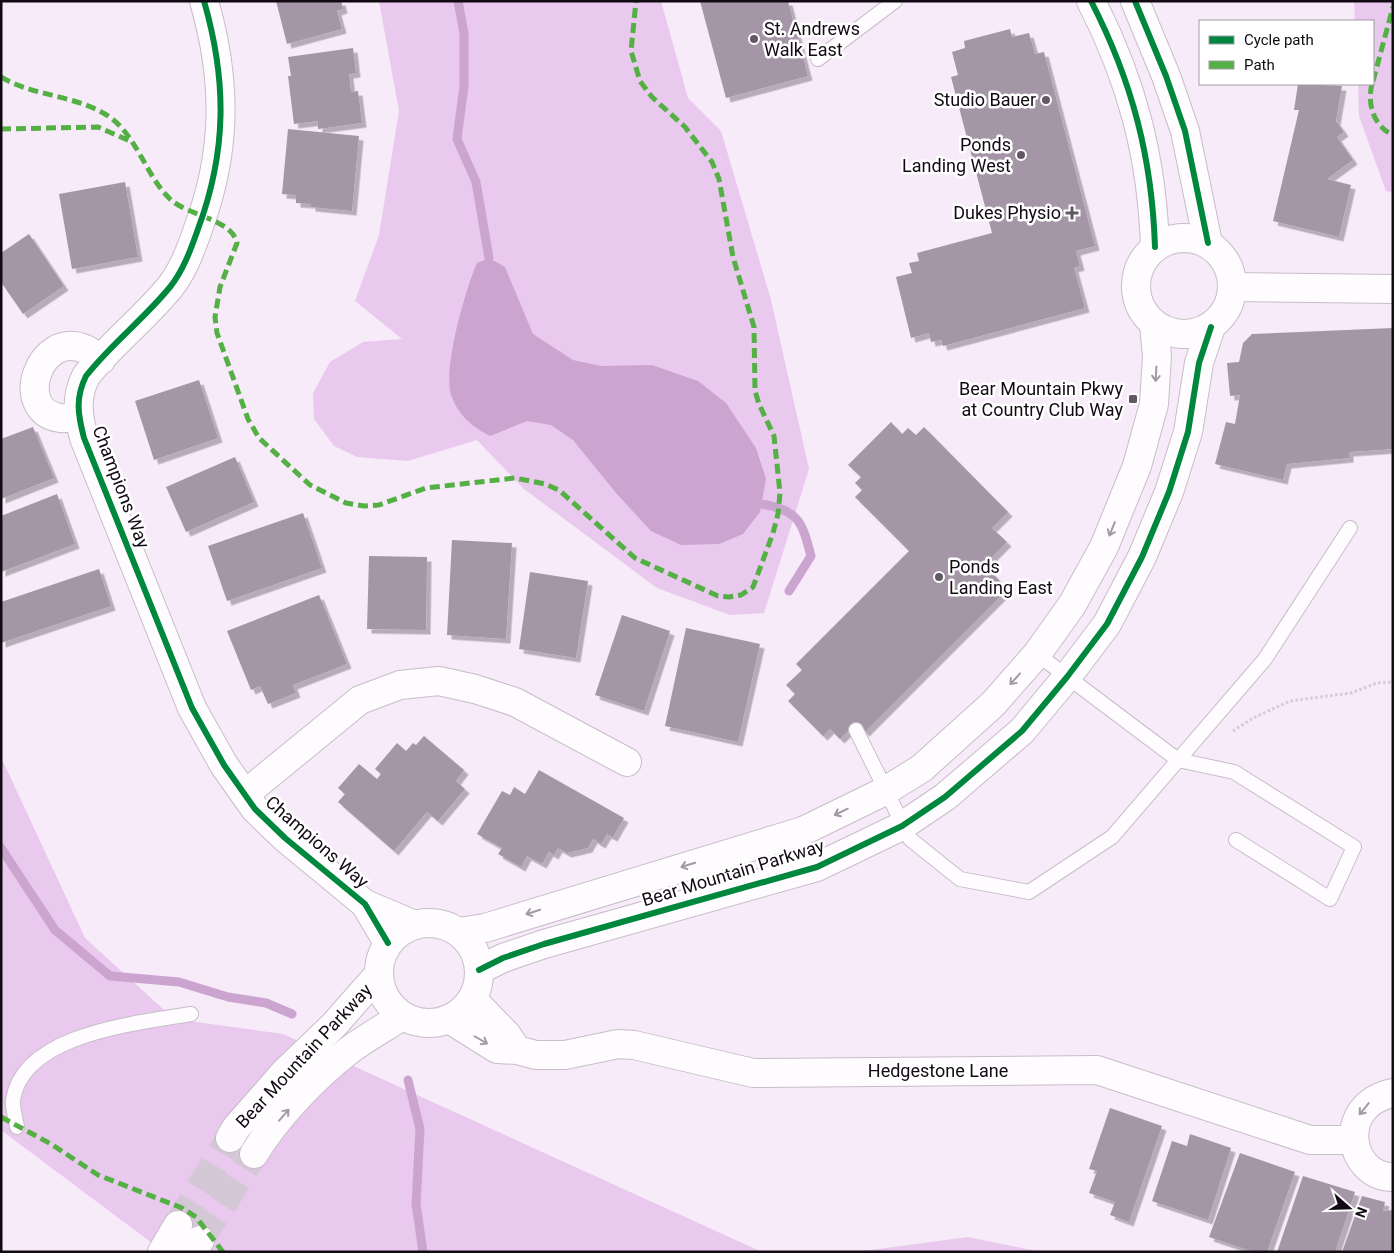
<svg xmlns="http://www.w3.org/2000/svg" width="1394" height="1253" viewBox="0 0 1394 1253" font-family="Roboto,sans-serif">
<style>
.green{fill:#e9c9ed}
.water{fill:#cba5d0}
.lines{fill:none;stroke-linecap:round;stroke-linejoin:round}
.stream{stroke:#cba5d0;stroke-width:9}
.building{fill:#a496a6;filter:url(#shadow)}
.secondary-tunnel{stroke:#d5c8d6;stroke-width:28;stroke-dasharray:28 14;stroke-linecap:butt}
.lane-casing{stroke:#c8bdc9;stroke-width:16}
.street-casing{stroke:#c8bdc9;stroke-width:30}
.secondary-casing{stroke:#c8bdc9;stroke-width:30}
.path{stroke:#d2cdd2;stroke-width:3;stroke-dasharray:2.5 2.5;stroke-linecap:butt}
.lane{stroke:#fefcfe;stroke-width:14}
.street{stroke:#fefcfe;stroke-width:28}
.secondary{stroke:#fefcfe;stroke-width:28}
.quiet{stroke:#54b044;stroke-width:5;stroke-dasharray:10 5;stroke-linecap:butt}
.cycleway-casing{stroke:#fff;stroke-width:9}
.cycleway{stroke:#00873e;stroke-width:6}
.oneway{stroke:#a09ba0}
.poi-dot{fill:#625864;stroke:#fff;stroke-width:2}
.labels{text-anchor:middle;stroke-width:5;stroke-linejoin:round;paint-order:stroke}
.poi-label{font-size:18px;fill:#120a13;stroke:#fff;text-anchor:end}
.street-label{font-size:18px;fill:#120a13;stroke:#fff}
</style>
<defs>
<filter id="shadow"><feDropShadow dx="4.5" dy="4.5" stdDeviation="0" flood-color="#0004"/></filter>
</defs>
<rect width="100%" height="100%" fill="#f7eaf9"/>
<path class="green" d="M379,1H661L688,98L721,131L771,300L809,469L764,613L730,615L657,588L524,489L477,440L408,461L357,457L334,446L314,419L313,393L330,362L363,342L402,339L355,301L379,235L399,111Z
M1354,1H1393V192L1386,191L1359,116L1358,84H1373V21H1355Z
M1,757L85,938L174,1019L283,1034L762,1252H164L1,1130Z
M968,1237L1042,1252H856Z"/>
<path class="water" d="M489,258L505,267L533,334L573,360L601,366L652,365L698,381L726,403L756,448L766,479L760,512L743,534L719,544L681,545L651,531L616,493L573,440L551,425L527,421L490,436C471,426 458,415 451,395C443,368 465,290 477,263Z"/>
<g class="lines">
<path class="stream" d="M458,1L464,33V86L457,139L476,182L489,258
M761,504C799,510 802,522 811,556L789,591
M1,848L55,930L110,976L179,982L228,997L266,1003L292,1014
M408,1080L420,1129L416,1204L423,1252"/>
</g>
<path class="building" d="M276,1H341L343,9L337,11L342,29L287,44Z
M700,1H788L808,76L726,98Z
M1010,29L1012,37L1029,33L1035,54L1044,52L1095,246L1076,251L1080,266L1074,268L1085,308L943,346L941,340L931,342L929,333L911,338L896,277L912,273L909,263L919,261L917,253L992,233L951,77L958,75L952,52L965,48L964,41Z
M353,48L356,73L349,74L351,92L358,91L362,123L318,129V121L294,124L288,76H291L288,57Z
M1298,84L1342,86L1336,121L1344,132L1337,137L1353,160L1327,179L1351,185L1339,237L1273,221L1299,110H1294Z
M288,129L359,136L352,211L311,207V204L296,203V195L282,194Z
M125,182L138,257L72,269L59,194Z
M29,234L64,286L23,314L1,282V253Z
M1393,328V449L1349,452V458L1287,464L1283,480L1215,464L1226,422L1235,424L1240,395L1230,396L1227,363L1239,362L1243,343L1252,334Z
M199,380L218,438L154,460L135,401Z
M891,422L902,434L908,428L916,435L924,427L1008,512L992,528L1007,542L984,565L1008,589L865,732L856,723L840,739L830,729L823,736L788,701L795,694L786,685L802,670L796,664L909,551L855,497L862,490L855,483L861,477L848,465Z
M33,427L54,478L1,499V439Z
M235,457L254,502L186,532L166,487Z
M57,494L75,544L1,572V516Z
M303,513L322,568L227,601L208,546Z
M452,540L512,543L506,639L447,635Z
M369,556L427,557L426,630L367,629Z
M99,569L111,606L1,643V602Z
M530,572L588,581L576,658L519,649Z
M319,595L347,664L293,685L296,693L268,704L260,686L251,690L227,631Z
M622,615L670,631L644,711L595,695Z
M686,628L760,644L738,742L665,726Z
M424,736L464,770L456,781L465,789L438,821L427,812L394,851L338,802L345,794L338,788L359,764L377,779L381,774L375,769L397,743L406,751L413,743L416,745Z
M539,770L624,818L613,837L607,834L601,844L593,839L588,848L567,853L558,848L554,855L549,852L542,864L527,856L521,867L498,854L502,848L477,834L502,791L510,795L514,787L525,794Z
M1110,1108L1162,1126L1129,1222L1110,1215L1115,1202L1089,1193L1097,1171L1089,1169Z
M1190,1134L1231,1148L1208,1220L1152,1201L1172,1141L1187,1146Z
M1240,1153L1295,1172L1267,1252H1254L1209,1237Z
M1303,1176L1355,1192L1335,1252H1277Z
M1362,1196L1385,1202L1383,1211L1393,1210V1252H1342Z"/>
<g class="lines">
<path class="secondary-tunnel" d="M178,1225L230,1138
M200,1240L254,1154"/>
<g class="lane-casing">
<path id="lane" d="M818,59L895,1
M1037,654L1178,760L1234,772L1354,847L1330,899L1236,840
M856,730L910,839L960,879L1029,892L1112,837L1265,659L1350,528
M17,1127C16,1119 12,1108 13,1100C23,1033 139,1023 191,1014"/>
</g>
<g class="street-casing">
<path id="street" d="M204,1C227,81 227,151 198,229C191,249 183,271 170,287C144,319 111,344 86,376C75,398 78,415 84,438L192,708L224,765L255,809L285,838L365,904L388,943
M1233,287L1393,289
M79,416C73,417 65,419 60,418C12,411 39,329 85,349C91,351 96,357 101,360
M245,794L360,700L400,685L439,681L475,689L515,702L627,762
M365,904L415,925
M472,999L507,1035L517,1050
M449,1019L497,1049L517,1050L536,1055H565L618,1044L634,1045L753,1073L1097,1070L1310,1140H1353
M1393,1093C1335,1105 1348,1177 1393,1177"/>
</g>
<g class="secondary-casing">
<path id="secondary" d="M1091,1C1132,81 1152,157 1155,247
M1135,1L1166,76L1185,131L1208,243
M1136 286a48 48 0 1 1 96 0a48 48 0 1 1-96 0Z
M379 973a50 50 0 1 1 100 0a50 50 0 1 1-100 0Z
M458,932L485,928L803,831L885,791L922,768L993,704L1037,654L1072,605L1104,547L1137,466L1154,404L1157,356L1154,325
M479,970L503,958L544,944L817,867L902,826L945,797L1022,731L1067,677L1107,624L1142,557L1169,492L1188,432L1199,363L1211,327
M230,1138L236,1128L285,1072L334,1025L379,974
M254,1154C276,1117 314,1078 347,1052C364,1039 384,1028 402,1016
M162,1252L178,1225
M193,1252L200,1240"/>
</g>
<path class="path" d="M1233,731L1253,718L1290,701L1351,693L1377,683L1393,682"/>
<use href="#lane" class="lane"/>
<use href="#street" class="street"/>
<use href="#secondary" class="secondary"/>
<path class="quiet" d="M1,77C33,96 73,95 105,114C136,132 145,175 170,199C188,216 232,219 237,243L220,287L215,317L217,333L248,419L259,438L310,485L346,503L364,506L379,505L426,488L515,478L545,484L559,490L635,558L718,596L729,597L741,595L753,587L773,533L778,514L780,493L774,436L759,404L755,391L754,327L733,257L719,179L712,162L685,127L652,97L640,81L631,51L636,1
M1373,81L1393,7
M1372,84C1367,103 1373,126 1393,135
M1,129L98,127L130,141
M1,1117L51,1144L98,1175L182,1208L196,1217L223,1252"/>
<g class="cycleway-casing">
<path id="cycleway" d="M204,1C227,81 227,151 198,229C191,249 183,271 170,287C144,319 111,344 86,376C75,398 78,415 84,438L192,708L224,765L255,809L285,838L365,904L388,943
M1091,1C1132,81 1152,157 1155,247
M1135,1L1166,76L1185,131L1208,243
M479,970L503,958L544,944L817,867L902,826L945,797L1022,731L1067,677L1107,624L1142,557L1169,492L1188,432L1199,363L1211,327"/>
</g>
<use href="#cycleway" class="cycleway"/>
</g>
<defs><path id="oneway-shaft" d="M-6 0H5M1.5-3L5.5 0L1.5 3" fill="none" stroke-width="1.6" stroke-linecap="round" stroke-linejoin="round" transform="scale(1.25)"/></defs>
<g class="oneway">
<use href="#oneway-shaft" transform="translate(1156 374) rotate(93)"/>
<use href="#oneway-shaft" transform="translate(1112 529) rotate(112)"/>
<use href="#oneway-shaft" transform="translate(1015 679) rotate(132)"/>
<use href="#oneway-shaft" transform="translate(841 812) rotate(154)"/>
<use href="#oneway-shaft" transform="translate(688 865) rotate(163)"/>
<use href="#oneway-shaft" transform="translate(533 912) rotate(162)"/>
<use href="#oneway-shaft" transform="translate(481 1040) rotate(30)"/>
<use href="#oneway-shaft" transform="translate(1364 1109) rotate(129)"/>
<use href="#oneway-shaft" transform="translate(284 1115) rotate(-49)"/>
</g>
<g class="poi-dot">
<circle cx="754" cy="39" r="5"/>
<circle cx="1046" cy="100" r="5"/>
<circle cx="1021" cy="155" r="5"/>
<path d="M1069.5 205.5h5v5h5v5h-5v5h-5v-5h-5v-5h5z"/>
<rect x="1128" y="394" width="10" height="10" rx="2.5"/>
<circle cx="939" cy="577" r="5"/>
</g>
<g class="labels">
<g class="poi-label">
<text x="764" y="35" text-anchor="start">St. Andrews<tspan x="764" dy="21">Walk East</tspan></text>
<text x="1036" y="106">Studio Bauer</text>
<text x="1011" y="151">Ponds<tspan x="1011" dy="21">Landing West</tspan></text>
<text x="1061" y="219">Dukes Physio</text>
<text x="1123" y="395">Bear Mountain Pkwy<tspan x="1123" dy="21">at Country Club Way</tspan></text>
<text x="949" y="573" text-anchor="start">Ponds<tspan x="949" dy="21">Landing East</tspan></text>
</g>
<g class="street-label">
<text transform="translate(121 487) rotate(69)" y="6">Champions Way</text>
<text transform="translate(317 842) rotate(41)" y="6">Champions Way</text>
<text transform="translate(733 873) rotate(-17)" y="6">Bear Mountain Parkway</text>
<text transform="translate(304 1056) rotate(-47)" y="6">Bear Mountain Parkway</text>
<text x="938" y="1077">Hedgestone Lane</text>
</g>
</g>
<rect width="1394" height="1253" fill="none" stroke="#120a13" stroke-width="5"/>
<rect x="1199" y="20" width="175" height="65" fill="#ffffff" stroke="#a09da1"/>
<rect x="1209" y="36" width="25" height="8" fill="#00873e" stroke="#a09da1"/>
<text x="1244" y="45" font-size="15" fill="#120a13">Cycle path</text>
<rect x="1209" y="61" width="25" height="8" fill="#54b044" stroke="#a09da1"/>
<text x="1244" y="70" font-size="15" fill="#120a13">Path</text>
<g transform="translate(1349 1208) rotate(110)" stroke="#ffffff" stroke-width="4" paint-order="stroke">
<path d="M0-4L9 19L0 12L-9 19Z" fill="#120a13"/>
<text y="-8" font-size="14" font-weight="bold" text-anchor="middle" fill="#120a13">N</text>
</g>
</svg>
